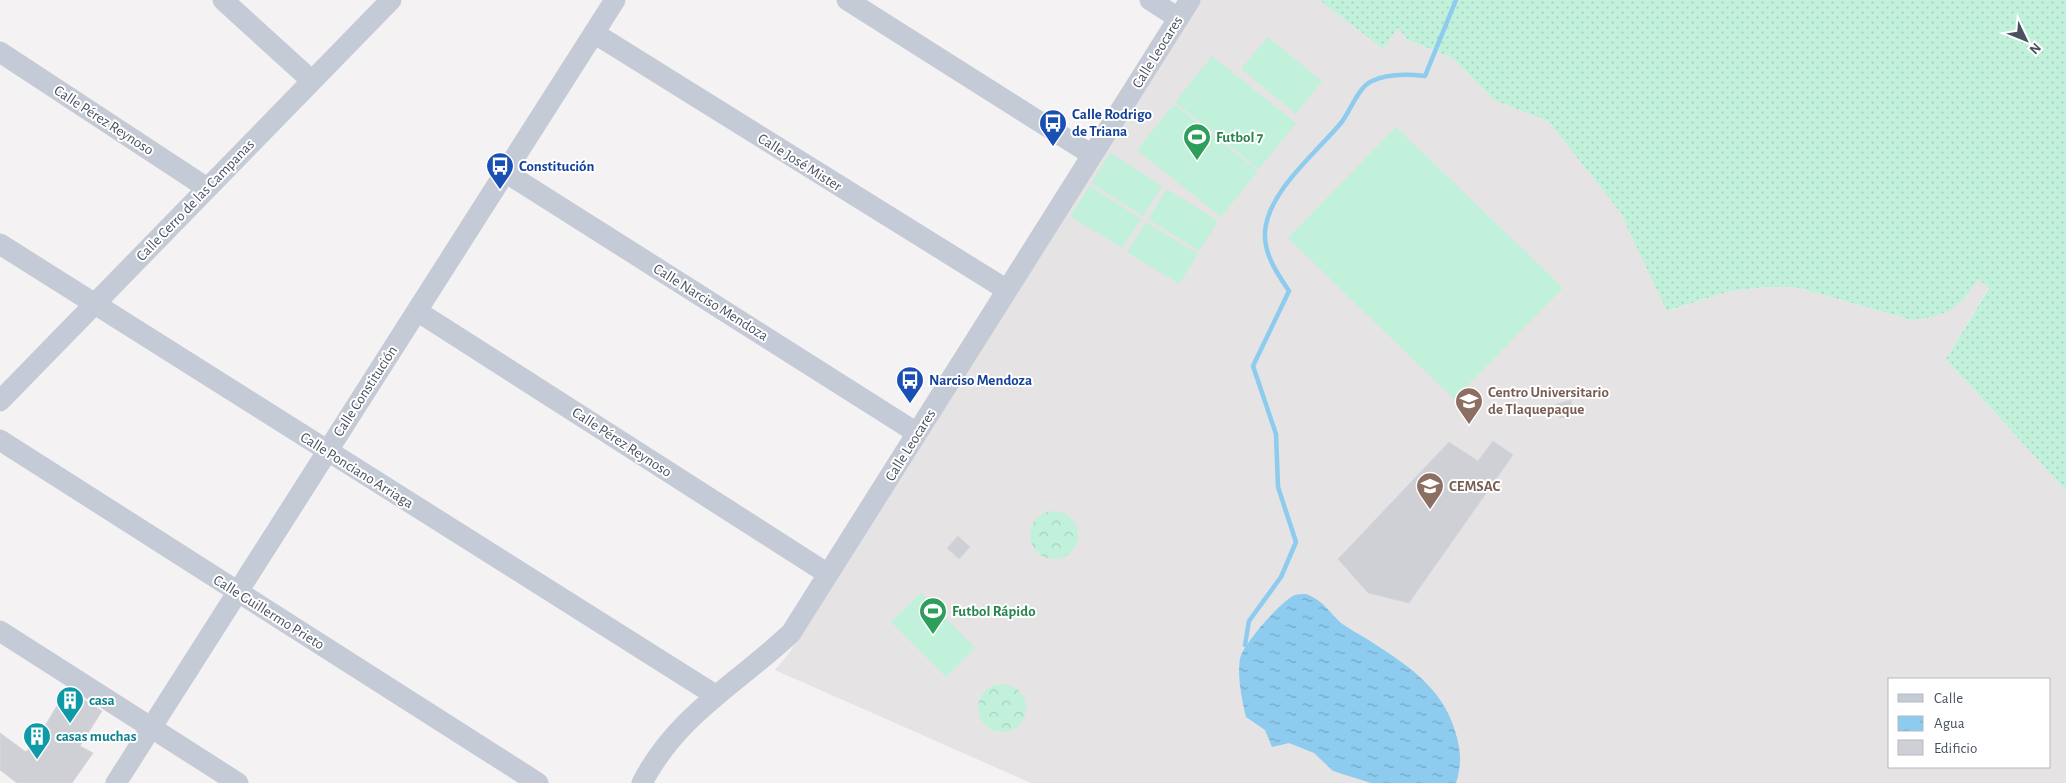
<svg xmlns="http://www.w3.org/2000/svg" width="2066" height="783" viewBox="0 0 2066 783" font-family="'Alegreya Sans',sans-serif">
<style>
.education{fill:#e5e3e4;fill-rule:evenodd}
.grass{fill:url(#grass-dots)}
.park{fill:url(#park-crowns)}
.pitch{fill:#c1f1db}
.water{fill:url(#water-ripples)}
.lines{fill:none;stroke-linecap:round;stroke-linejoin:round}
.stream{stroke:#8dcbef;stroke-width:4.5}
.building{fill:#ced0d6;stroke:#d6d7dd}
.minor{stroke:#c5cbd6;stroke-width:21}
.labels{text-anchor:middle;stroke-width:4;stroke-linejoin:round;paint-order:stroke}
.street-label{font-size:15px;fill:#495160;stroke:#fff}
.transit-label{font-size:15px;font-weight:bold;fill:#164399;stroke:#fff;text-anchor:start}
.leisure-label{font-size:15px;font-weight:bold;fill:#27864d;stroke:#fff;text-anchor:start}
.education-label{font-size:15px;font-weight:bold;fill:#785e54;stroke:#fff;text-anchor:start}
.culture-label{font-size:15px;font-weight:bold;fill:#0d838f;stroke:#fff;text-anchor:start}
</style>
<defs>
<pattern id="grass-dots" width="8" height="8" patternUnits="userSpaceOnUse" patternTransform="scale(1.25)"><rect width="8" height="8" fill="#c1f1db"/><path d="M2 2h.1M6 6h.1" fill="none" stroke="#a7d0be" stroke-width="1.8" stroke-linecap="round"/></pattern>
<pattern id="park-crowns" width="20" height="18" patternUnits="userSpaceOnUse" patternTransform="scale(1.25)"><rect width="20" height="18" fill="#c1f1db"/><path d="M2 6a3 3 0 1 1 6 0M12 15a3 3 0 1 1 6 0" fill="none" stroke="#a7d0be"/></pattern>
<pattern id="water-ripples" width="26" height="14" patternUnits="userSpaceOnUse" patternTransform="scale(1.25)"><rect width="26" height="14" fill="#8dcbef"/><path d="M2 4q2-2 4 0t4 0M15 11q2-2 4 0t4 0" fill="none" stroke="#75a7c5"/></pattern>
</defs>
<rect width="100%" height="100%" fill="#f4f2f2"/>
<path class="education" d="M1199,0H1319L1383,49L1398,28L1408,40L1453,58L1494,100L1548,121L1620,212L1668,311L1730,291L1764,287H1795L1912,320L1964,299L1978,279L1989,287L1946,359L2066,491V783H1031L775,670L789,653ZM1890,679H2050V767H1890Z"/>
<path class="grass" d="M1319,0H2066V491L1946,359L1989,288L1978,279L1964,299L1949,311L1933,317L1912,320L1795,287H1764L1730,291L1667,311L1620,212L1548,121L1494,100L1453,58L1408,40L1398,28L1383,49Z"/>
<path class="park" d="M1030 535a24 24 0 1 1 48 0a24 24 0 1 1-48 0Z
M978 708a24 24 0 1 1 48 0a24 24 0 1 1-48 0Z"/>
<path class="pitch" d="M1268,37L1322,81L1296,114L1241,69Z
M1212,56L1296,123L1259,169L1175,102Z
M1174,104L1258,171L1221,217L1137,150Z
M1396,127L1563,288L1454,399L1288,238Z
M1110,153L1162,186L1143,216L1091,183Z
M1090,186L1141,219L1122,248L1070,216Z
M1167,189L1218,221L1199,251L1148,219Z
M1146,222L1198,254L1179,284L1127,252Z
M921,593L975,648L946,677L891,622Z"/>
<path class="water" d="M1306,594C1324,601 1328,611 1341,623C1349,629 1359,634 1367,639C1404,663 1442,686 1455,731C1461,749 1462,765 1456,783H1371L1333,771L1314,753L1289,743L1272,747L1265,730L1246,717C1242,701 1237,676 1240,659C1242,645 1282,600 1295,595C1298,594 1303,594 1306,594Z"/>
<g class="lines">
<path class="stream" d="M1245,645L1249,621L1281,577L1296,542L1278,487L1276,434L1253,366L1289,291C1277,273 1264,255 1265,232C1268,191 1316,153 1341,123C1350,112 1358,87 1372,81C1388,73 1408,74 1425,76L1456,0"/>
</g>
<path class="building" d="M1571,400L1574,415L1560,418L1556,404Z
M1493,441L1513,455L1409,603L1368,593L1338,559L1449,442L1478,461Z
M958,536L970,547L959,559L947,548Z
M67,689L102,711L80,746L93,753L72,783H17L0,770V733L26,752L37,739Z"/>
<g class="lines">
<path class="minor" d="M223,0L312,81
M847,0L1092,155
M1150,0L1178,18
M594,33L1007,290
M0,52L207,188
M505,172L917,433
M0,244L715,695
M417,311L828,574
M0,401L391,0
M0,440L538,783
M0,631L238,783
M116,783L615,0
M642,783C677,715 737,684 791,633L1190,0"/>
</g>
<defs>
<g id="bus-pin" transform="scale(1.4375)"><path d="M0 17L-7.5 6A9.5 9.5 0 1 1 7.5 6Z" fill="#1a4fb4" stroke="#fff"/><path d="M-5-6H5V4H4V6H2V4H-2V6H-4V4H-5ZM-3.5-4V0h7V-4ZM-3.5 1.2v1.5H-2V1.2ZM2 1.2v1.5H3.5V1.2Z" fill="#fff"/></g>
<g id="stadium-pin" transform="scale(1.4375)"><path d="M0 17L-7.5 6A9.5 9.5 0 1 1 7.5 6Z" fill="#2e9e5b" stroke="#fff"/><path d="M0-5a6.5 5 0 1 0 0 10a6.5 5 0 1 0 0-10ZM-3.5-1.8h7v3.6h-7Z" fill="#fff"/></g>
<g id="university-pin" transform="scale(1.4375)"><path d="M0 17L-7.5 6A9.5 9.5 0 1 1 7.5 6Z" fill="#8d6e63" stroke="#fff"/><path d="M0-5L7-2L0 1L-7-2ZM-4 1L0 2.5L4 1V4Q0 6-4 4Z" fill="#fff"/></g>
<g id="building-pin" transform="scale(1.4375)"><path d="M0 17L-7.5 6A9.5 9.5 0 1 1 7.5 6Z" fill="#0f9aa8" stroke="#fff"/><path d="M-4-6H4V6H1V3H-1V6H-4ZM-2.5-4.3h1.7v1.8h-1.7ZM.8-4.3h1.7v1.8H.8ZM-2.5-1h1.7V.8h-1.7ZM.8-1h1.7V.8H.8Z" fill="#fff"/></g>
</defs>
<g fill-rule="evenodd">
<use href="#bus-pin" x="1053" y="123"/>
<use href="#stadium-pin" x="1197" y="137"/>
<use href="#bus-pin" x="500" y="166"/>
<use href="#bus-pin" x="910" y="380"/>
<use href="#university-pin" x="1469" y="401"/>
<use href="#university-pin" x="1430" y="486"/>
<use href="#stadium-pin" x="933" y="611"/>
<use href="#building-pin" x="70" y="700"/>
<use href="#building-pin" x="37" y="736"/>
</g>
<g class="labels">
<g class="street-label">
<text transform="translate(1157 52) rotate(-58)" y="5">Calle Leocares</text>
<text transform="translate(104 120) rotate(33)" y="5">Calle Pérez Reynoso</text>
<text transform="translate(800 162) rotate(32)" y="5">Calle José Mister</text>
<text transform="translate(195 200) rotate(-46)" y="5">Calle Cerro de las Campanas</text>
<text transform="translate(711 302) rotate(32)" y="5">Calle Narciso Mendoza</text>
<text transform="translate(365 391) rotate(-57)" y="5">Calle Constitución</text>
<text transform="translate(622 442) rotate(33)" y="5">Calle Pérez Reynoso</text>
<text transform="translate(910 445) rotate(-58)" y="5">Calle Leocares</text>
<text transform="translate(357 470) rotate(32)" y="5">Calle Ponciano Arriaga</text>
<text transform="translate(269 612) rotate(32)" y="5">Calle Guillermo Prieto</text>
</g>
<g class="transit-label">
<text x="1072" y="119">Calle Rodrigo<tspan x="1072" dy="17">de Triana</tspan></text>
<text x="519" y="171">Constitución</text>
<text x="929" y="385">Narciso Mendoza</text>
</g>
<g class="leisure-label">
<text x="1216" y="142">Futbol 7</text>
<text x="952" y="616">Futbol Rápido</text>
</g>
<g class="education-label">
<text x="1488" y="397">Centro Universitario<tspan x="1488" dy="17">de Tlaquepaque</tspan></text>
<text x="1449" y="491">CEMSAC</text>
</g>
<g class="culture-label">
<text x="89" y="705">casa</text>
<text x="56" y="741">casas muchas</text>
</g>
</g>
<rect x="1888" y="678" width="162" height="90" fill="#ffffff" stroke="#b6b9bf"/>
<rect x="1898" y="694" width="25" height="8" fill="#c5cbd6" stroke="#b6b9bf"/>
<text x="1934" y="703" font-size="15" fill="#495160">Calle</text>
<rect x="1898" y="716" width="25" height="15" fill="url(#water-ripples)" stroke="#b6b9bf"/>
<text x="1934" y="728" font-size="15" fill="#495160">Agua</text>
<rect x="1898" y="740" width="25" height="15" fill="#ced0d6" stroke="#b6b9bf"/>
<text x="1934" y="753" font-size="15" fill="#495160">Edificio</text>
<g transform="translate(2026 40) rotate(133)" stroke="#ffffff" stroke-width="4" paint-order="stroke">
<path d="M0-4L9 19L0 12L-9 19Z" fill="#495160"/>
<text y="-8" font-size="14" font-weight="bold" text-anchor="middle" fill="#495160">N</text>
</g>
</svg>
